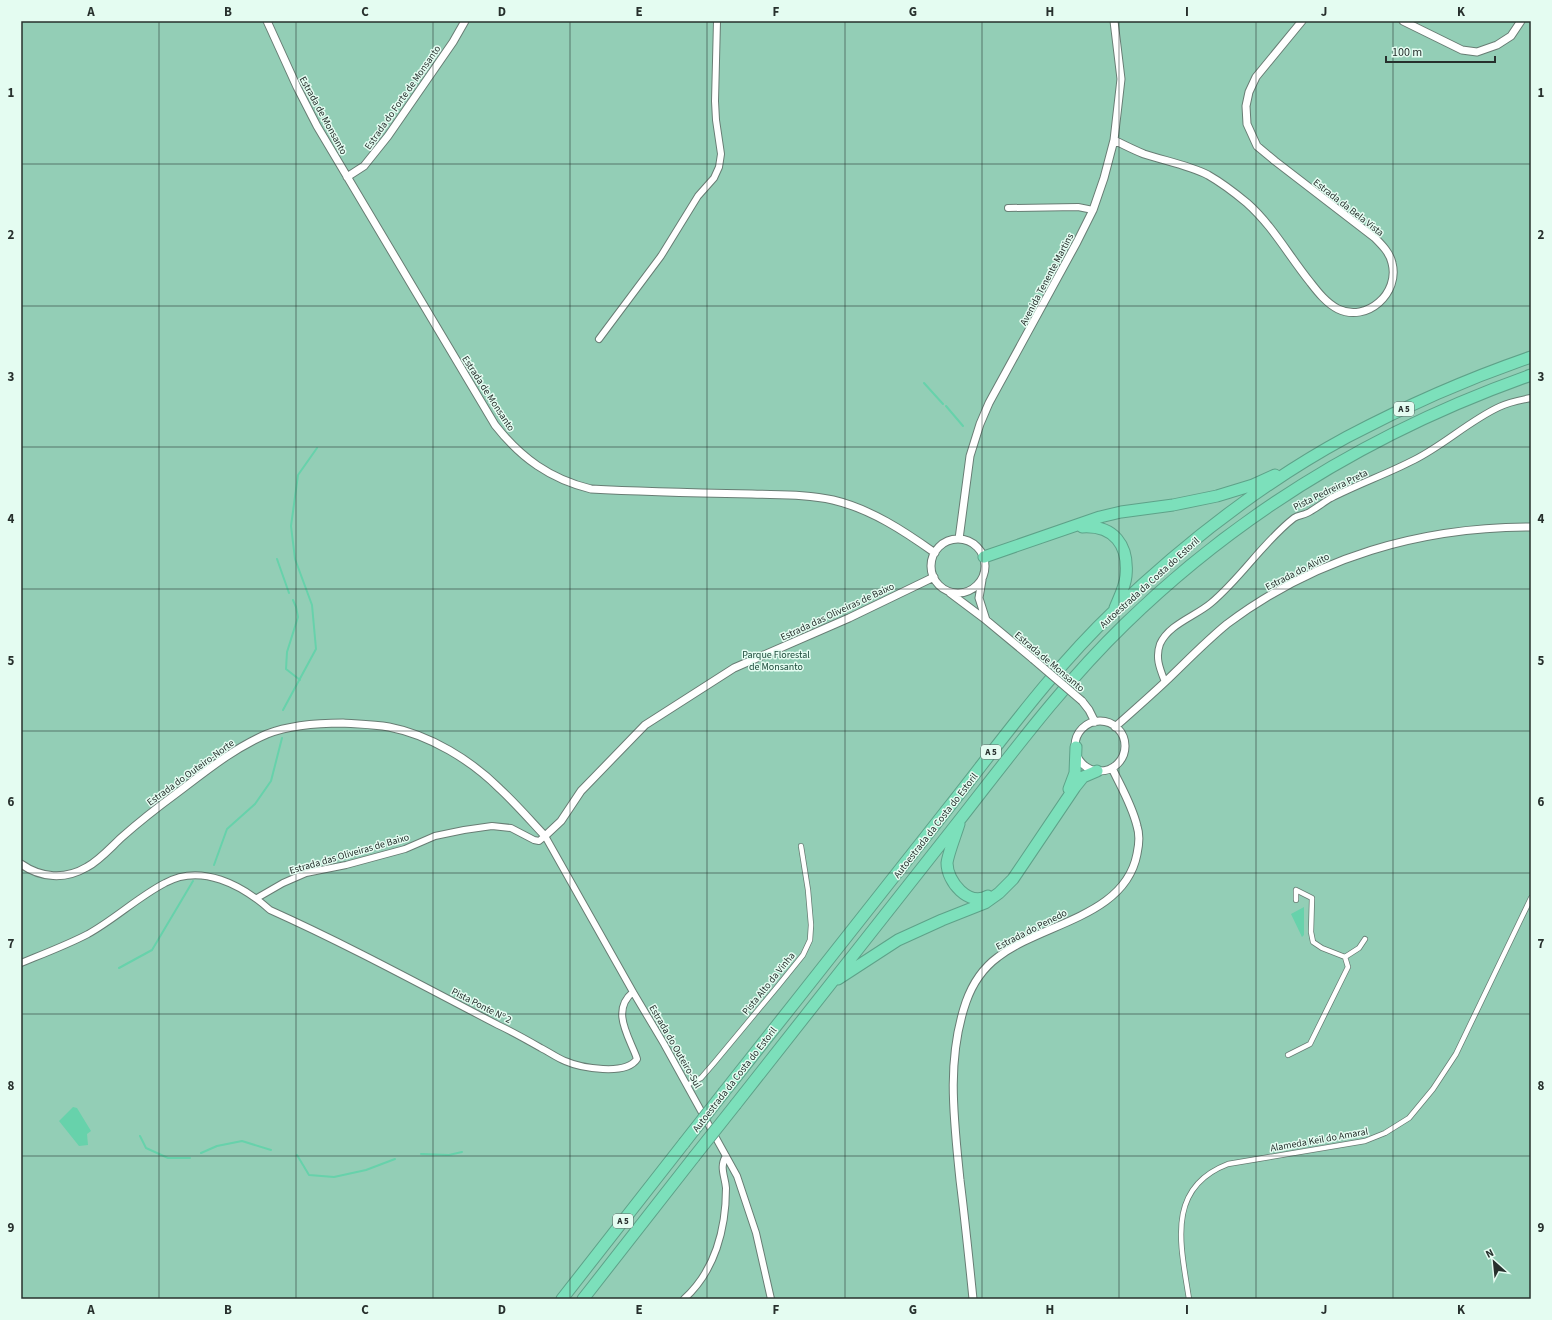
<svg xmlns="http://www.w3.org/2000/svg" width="1552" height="1320" viewBox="0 0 1552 1320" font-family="'Source Sans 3',sans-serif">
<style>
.green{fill:#93ceb6}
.water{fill:#67d2ab}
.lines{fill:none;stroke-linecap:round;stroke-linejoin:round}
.stream{stroke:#67d2ab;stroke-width:2}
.pedestrian-casing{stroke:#687d74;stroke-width:6}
.minor-casing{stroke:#687d74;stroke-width:8}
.tertiary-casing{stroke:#687d74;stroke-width:9}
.motorway-casing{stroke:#5ea289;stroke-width:13}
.pedestrian{stroke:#fff;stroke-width:4.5}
.minor{stroke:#fff;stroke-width:6}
.tertiary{stroke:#fff;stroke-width:7}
.motorway{stroke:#7ce0bb;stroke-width:11}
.tertiary-bridge-casing{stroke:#687d74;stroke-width:9;stroke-linecap:butt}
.motorway-bridge-casing{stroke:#5ea289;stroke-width:13;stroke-linecap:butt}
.tertiary-bridge{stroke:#fff;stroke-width:7}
.motorway-bridge{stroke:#7ce0bb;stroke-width:11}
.grid{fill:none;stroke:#27302d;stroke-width:1;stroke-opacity:0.55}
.labels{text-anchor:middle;stroke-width:3;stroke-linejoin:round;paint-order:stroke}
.shield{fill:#e4fcf1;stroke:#606d68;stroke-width:1}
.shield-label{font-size:9px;font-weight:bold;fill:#27302d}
.street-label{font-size:10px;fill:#27302d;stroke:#e4fcf1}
.park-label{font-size:10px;fill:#1a4838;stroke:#e4fcf1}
.neatline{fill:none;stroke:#27302d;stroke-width:1.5}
.grid-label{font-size:13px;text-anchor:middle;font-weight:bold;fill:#27302d}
</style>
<rect width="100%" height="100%" fill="#d7efe4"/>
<path class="green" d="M21,21H1531V1299H21Z"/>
<path class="water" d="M1304,907V935L1302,937L1291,914Z
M73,1107L77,1108L91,1131L87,1134L88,1145L79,1146L59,1121Z"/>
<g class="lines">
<path class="stream" d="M924,383L943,404
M946,406L963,426
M277,559L289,593
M293,600L296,607L298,617L287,652L286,669L300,680
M283,710L316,649L312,605L295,559L291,526L298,475L317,448
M214,865L227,829L255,804L271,781L282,738
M119,968L152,950L193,881
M140,1136L146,1148L168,1158H190
M201,1153L217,1146L242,1141L271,1150
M421,1154L449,1155L462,1152
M297,1155L309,1175L334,1177L366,1170L395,1159"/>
<g class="pedestrian-casing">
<path id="pedestrian" d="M1296,890L1312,898L1311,932L1313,942L1322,948L1345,957L1359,948L1365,939
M1296,890V900
M1288,1055L1310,1044L1348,967L1345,957
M687,1085L701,1078L714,1063L778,986L803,955L810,940L811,925L808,890L801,846
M1189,1299C1181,1246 1165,1188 1228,1164L1365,1141L1385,1133L1409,1118L1433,1089L1456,1054L1531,898"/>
</g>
<g class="minor-casing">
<path id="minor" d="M1008,208L1078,207L1093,210
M599,339L661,256L698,196L714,178L719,167L721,154L716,120L715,101L717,21
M1165,682C1160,669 1155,658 1160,644C1169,624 1196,616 1211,603C1242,577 1263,542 1294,518C1299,515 1306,515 1311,511C1318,507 1324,502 1331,498C1358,484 1387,474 1414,460C1444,445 1469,421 1499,407C1509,402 1520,400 1531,398
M257,898L283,883L306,873L346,865L405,849L435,836L464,830L492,826L511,828L534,840L539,841L545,836L633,992L664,1044L737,1176L756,1233L771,1299
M21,963C43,954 67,945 88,934C115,919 138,897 165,883C201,863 242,885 270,910C348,945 423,986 498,1025C513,1032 527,1040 541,1048C549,1052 557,1058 565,1061C581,1068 626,1076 637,1059L636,1056C628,1035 611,1010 633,992
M684,1299C715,1271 726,1229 726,1188C725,1176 719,1167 726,1156"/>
</g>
<g class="tertiary-casing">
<path id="tertiary" d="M267,21L297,87L317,126L495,425C521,458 550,479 591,489C645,492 698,493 752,494C779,495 807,494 833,500C871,509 904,531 935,553
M1403,21L1462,50L1477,52L1497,45L1511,36L1521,21
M1114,140C1124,145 1134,150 1144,154C1165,161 1188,165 1208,175C1222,183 1235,193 1247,203C1272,225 1289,256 1310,282C1317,291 1326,303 1338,309C1367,323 1400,293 1392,263C1390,253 1382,245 1375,238L1275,161L1257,146L1247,124L1246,106L1249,92L1256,77L1302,21
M347,177L364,166L388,136L453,42L465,21
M959,539L970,456L980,424L989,403L1077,242L1093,210L1104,178L1114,140L1121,79L1114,21
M931 566a27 27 0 1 1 54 0a27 27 0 1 1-54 0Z
M982,580L979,598L986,620
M950,593L986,620L1033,659
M1082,701L1089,710L1095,722
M1075 746a25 25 0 1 1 50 0a25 25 0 1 1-50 0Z
M1115,727C1132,712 1149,697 1165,682C1185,663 1205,642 1227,624C1316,557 1421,527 1531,527
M21,864C41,878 65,880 87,867C100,860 111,847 122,837C140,821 158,807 177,793C206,771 234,748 267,734C290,725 318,723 343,723C358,724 374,724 389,727C430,735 471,760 500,789C516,804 530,820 545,836L561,821L581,791L645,725L734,668L849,618L934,577
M973,1299C969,1259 965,1220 960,1180C954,1120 946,1060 966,1002C972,985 983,968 998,957C1042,923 1125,917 1137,854C1139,845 1140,835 1137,826C1132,805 1121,787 1112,768"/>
</g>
<g class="motorway-casing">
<path id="motorway" d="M1082,527C1114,525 1129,545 1126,576C1125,587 1119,598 1115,608
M984,557L1100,517L1121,512L1173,505L1217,496L1253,485L1275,475
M1069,789L1075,773L1076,747
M959,824C956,834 948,854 947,863C947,882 969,907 988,896
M838,979L898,940L942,920L985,903L999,893L1013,879L1075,787L1083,777L1097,771
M724,1092C799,997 874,903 949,807C1002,740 1052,670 1114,611C1184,544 1262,483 1347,437C1406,406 1467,379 1531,357
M736,1104C808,1013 879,922 951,831C1007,760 1060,687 1125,624C1242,510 1378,429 1531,375
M562,1299L684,1143
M583,1299L694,1157"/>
</g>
<use href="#pedestrian" class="pedestrian"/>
<use href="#minor" class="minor"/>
<use href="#tertiary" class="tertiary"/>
<use href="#motorway" class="motorway"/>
<g class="tertiary-bridge-casing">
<path id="tertiary-bridge" d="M1033,659L1082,701"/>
</g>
<g class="motorway-bridge-casing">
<path id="motorway-bridge" d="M684,1143L724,1092
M694,1157L736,1104"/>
</g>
<use href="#tertiary-bridge" class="tertiary-bridge"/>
<use href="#motorway-bridge" class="motorway-bridge"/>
</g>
<path class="grid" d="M159,21V1299M296,21V1299M433,21V1299M570,21V1299M707,21V1299M845,21V1299M982,21V1299M1119,21V1299M1256,21V1299M1393,21V1299M21,164H1531M21,306H1531M21,447H1531M21,589H1531M21,731H1531M21,873H1531M21,1014H1531M21,1156H1531"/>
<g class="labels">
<g class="shield">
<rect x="1394" y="402" width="20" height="14" rx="3"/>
<rect x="981" y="745" width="20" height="14" rx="3"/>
<rect x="613" y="1214" width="20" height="14" rx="3"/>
</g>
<g class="shield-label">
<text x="1404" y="412">A 5</text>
<text x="991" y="755">A 5</text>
<text x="623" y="1224">A 5</text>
</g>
<g class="street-label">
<text transform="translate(402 97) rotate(-55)" y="4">Estrada do Forte de Monsanto</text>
<text transform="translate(324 115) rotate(61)" y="4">Estrada de Monsanto</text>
<text transform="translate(1349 207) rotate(38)" y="4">Estrada da Bela Vista</text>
<text transform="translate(1046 279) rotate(-62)" y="4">Avenida Tenente Martins</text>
<text transform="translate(489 393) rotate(57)" y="4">Estrada de Monsanto</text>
<text transform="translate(1330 489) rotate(-26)" y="4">Pista Pedreira Preta</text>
<text transform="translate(1297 571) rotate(-27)" y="4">Estrada do Alvito</text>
<text transform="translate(1149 582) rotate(-42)" y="4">Autoestrada da Costa do Estoril</text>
<text transform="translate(837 611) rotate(-25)" y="4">Estrada das Oliveiras de Baixo</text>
<text transform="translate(1050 661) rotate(40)" y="4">Estrada de Monsanto</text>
<text transform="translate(190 772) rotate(-36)" y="4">Estrada do Outeiro-Norte</text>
<text transform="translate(935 825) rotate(-52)" y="4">Autoestrada da Costa do Estoril</text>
<text transform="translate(349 853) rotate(-16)" y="4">Estrada das Oliveiras de Baixo</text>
<text transform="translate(1031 929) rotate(-27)" y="4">Estrada do Penedo</text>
<text transform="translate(768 983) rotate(-51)" y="4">Pista Alto da Vinha</text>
<text transform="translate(482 1005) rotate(27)" y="4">Pista Ponte Nº 2</text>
<text transform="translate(676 1046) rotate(60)" y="4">Estrada do Outeiro-Sul</text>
<text transform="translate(734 1079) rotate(-52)" y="4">Autoestrada da Costa do Estoril</text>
<text transform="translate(1319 1139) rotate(-10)" y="4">Alameda Keil do Amaral</text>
</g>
<g class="park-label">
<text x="776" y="658">Parque Florestal<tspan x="776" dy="12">de Monsanto</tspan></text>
</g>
</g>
<rect width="1552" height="1320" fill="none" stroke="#e4fcf1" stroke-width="44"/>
<g transform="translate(1494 1262) rotate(333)" stroke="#e4fcf1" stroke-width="3" paint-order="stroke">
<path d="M0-3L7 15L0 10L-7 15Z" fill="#27302d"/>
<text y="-6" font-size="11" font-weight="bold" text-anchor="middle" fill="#27302d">N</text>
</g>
<path d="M1386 56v6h109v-6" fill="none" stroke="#27302d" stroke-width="2"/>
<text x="1392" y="56" font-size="12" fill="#27302d" stroke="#e4fcf1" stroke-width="3" paint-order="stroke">100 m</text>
<rect x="22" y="22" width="1508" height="1276" class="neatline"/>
<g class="grid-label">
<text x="91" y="16">A</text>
<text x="228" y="16">B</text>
<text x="365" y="16">C</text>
<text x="502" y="16">D</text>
<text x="639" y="16">E</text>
<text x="776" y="16">F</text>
<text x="913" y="16">G</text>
<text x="1050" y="16">H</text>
<text x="1187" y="16">I</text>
<text x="1324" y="16">J</text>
<text x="1461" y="16">K</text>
<text x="11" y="97">1</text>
<text x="1541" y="97">1</text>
<text x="11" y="239">2</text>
<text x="1541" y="239">2</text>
<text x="11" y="381">3</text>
<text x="1541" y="381">3</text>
<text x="11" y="523">4</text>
<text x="1541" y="523">4</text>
<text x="11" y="665">5</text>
<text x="1541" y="665">5</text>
<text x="11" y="806">6</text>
<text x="1541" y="806">6</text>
<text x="11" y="948">7</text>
<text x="1541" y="948">7</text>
<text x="11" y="1090">8</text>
<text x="1541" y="1090">8</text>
<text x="11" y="1232">9</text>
<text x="1541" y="1232">9</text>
<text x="91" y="1314">A</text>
<text x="228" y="1314">B</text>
<text x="365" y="1314">C</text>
<text x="502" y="1314">D</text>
<text x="639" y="1314">E</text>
<text x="776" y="1314">F</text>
<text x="913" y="1314">G</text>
<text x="1050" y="1314">H</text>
<text x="1187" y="1314">I</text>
<text x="1324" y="1314">J</text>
<text x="1461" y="1314">K</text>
</g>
</svg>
